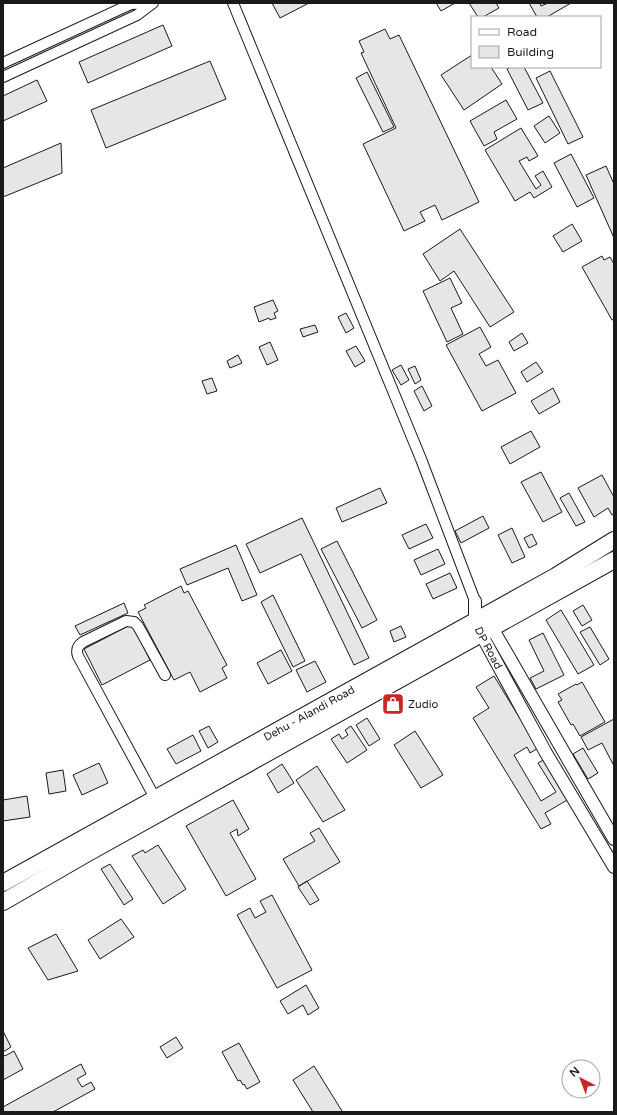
<svg xmlns="http://www.w3.org/2000/svg" width="617" height="1115" viewBox="0 0 617 1115" font-family="'Varela Round',sans-serif">
<style>
.building{fill:#e6e6e6;stroke:#1a1a1a}
.lines{fill:none;stroke-linecap:round;stroke-linejoin:round}
.minor-casing{stroke:#1a1a1a;stroke-width:12}
.tertiary-casing{stroke:#1a1a1a;stroke-width:14}
.primary-casing{stroke:#1a1a1a;stroke-width:18}
.minor{stroke:#fff;stroke-width:10}
.tertiary{stroke:#fff;stroke-width:12}
.primary{stroke:#fff;stroke-width:16}
.labels{text-anchor:middle;stroke-width:3;stroke-linejoin:round;paint-order:stroke}
.street-label{font-size:11px;fill:#1a1a1a;stroke:#fff}
.poi-label{font-size:11px;fill:#1a1a1a;stroke:#fff;text-anchor:start}
</style>
<rect width="100%" height="100%" fill="#fff"/>
<path class="building" d="M272,3H309L280,18Z
M436,3H455L441,11Z
M469,3H496L499,8L483,17H478Z
M529,3H540L541,6L548,3H571L547,17H537Z
M163,25L172,46L88,83L79,62Z
M385,29L390,39L399,35L479,202L442,220L435,205L420,212L425,221L404,231L363,144L396,128L361,53L364,52L359,41Z
M472,55V67H491L502,84L464,110L441,75Z
M210,61L226,99L106,148L91,110Z
M511,67H524L543,103L528,110L507,69Z
M550,71L583,137L568,144L536,78Z
M367,72L394,127L383,132L356,78Z
M37,80L47,101L3,121V96Z
M506,100L517,119L494,132L497,139L484,146L470,121Z
M549,116L560,133L545,143L534,126Z
M521,128L538,156L529,161L527,157L519,161L536,189L541,185L535,176L543,171L552,187L534,198L530,192L515,201L485,150Z
M61,143L62,173L3,197V168Z
M571,154L594,198L577,207L554,163Z
M606,166L614,184V238L586,175Z
M572,224L582,241L563,252L553,236Z
M460,229L514,312L490,327L454,271L440,281L423,254Z
M602,256L604,260L610,257L614,264V319L612,320L582,267Z
M450,278L462,303L451,308L463,334L447,342L423,291Z
M273,300L278,311L274,313L276,318L270,320L269,318L259,322L254,307Z
M346,313L354,328L346,333L338,317Z
M315,325L318,332L303,337L300,329Z
M480,327L491,347L479,354L486,366L498,360L516,393L482,411L446,345Z
M522,333L528,343L514,351L509,342Z
M270,342L278,360L267,365L259,347Z
M356,346L365,361L355,367L346,351Z
M238,355L242,363L230,368L227,361Z
M536,362L543,372L527,382L521,372Z
M401,365L409,380L401,385L392,370Z
M415,366L421,380L415,384L408,369Z
M212,378L217,391L207,394L202,381Z
M422,386L432,406L424,411L414,391Z
M553,388L560,402L539,414L531,401Z
M531,431L540,447L510,464L501,447Z
M541,472L562,512L543,522L521,482Z
M602,475L614,497V514L612,515L608,508L594,517L578,488Z
M380,488L387,503L342,522L336,508Z
M569,493L585,522L576,526L560,498Z
M483,516L489,528L461,543L455,531Z
M302,518L369,658L354,665L301,554L260,573L246,544Z
M426,524L433,538L409,549L402,535Z
M512,528L525,557L512,563L498,535Z
M532,534L537,544L529,548L524,538Z
M337,541L377,620L362,628L321,549Z
M236,545L257,595L242,601L228,568L187,585L180,569Z
M438,549L445,564L421,575L414,560Z
M450,573L457,588L433,599L426,584Z
M181,586L184,593L188,591L227,665L222,668L227,678L200,692L190,672L174,680L138,612L146,608L144,605Z
M273,595L305,661L293,667L261,602Z
M124,603L128,613L80,635L75,626Z
M583,605L592,620L582,626L573,611Z
M561,610L594,665L578,674L546,620Z
M132,624L150,660L102,685L84,649Z
M401,626L406,637L394,642L390,631Z
M590,627L609,659L600,665L580,632Z
M543,633L564,675L536,689L530,678L544,671L529,640Z
M281,650L292,671L268,684L257,663Z
M315,661L326,682L307,692L296,670Z
M494,676L538,748L530,753L527,747L514,755L541,801L556,792L538,763L545,759L569,799L545,813L551,824L541,829L473,718L489,708L476,687Z
M582,682L605,722L580,736L573,724L571,725L558,702L562,700L558,694L576,684L577,685Z
M367,718L380,739L369,746L356,725Z
M614,719V766L602,743L588,750L581,737Z
M209,726L218,742L208,748L199,731Z
M351,726L367,750L347,763L331,739L339,734L342,739L348,735L345,730Z
M415,731L443,775L421,788L394,745Z
M193,735L201,751L176,764L167,749Z
M583,748L598,773L588,779L573,754Z
M99,763L108,783L82,795L73,775Z
M282,764L294,783L278,793L267,774Z
M317,766L345,810L323,822L296,780Z
M63,770L66,791L49,794L46,773Z
M27,796L30,817L3,821V800Z
M233,800L249,829L238,836L237,829L230,833L256,879L226,896L186,826Z
M319,828L340,862L299,886L283,859L315,841L310,833Z
M158,845L186,889L163,904L132,856L143,850L145,853Z
M110,864L133,899L124,905L101,869Z
M307,881L319,900L310,905L298,887Z
M272,895L312,970L277,988L237,915L250,908L255,918L266,912L260,901Z
M121,919L134,937L100,959L88,940Z
M56,934L78,971L48,980L28,948Z
M306,985L319,1008L308,1015L303,1005L288,1014L280,1001Z
M3,1031L11,1047L3,1052Z
M176,1037L183,1048L167,1058L160,1047Z
M239,1043L260,1082L247,1089L244,1084L243,1085L240,1080L238,1081L222,1052Z
M14,1051L23,1069L3,1080V1054L5,1056Z
M81,1064L86,1074L77,1079L82,1087L91,1082L95,1089L53,1112H3V1107Z
M314,1066L342,1111L339,1112H313L293,1080Z"/>
<g class="lines">
<g class="minor-casing">
<path id="minor" d="M233,3L421,459L475,601
M3,63L131,4L152,3
M3,77L137,15L153,3
M155,798L78,656C76,650 77,646 83,642L126,621L134,622L138,626L165,675"/>
</g>
<g class="tertiary-casing">
<g id="tertiary">
<path id="s1" d="M475,601V620L481,634L546,753L614,867"/>
<path d="M488,621L614,839"/>
</g>
</g>
<g class="primary-casing">
<g id="primary">
<path id="s2" d="M3,883L556,576L614,540"/>
<path d="M3,902L86,854L614,560"/>
</g>
</g>
<use href="#minor" class="minor"/>
<use href="#tertiary" class="tertiary"/>
<use href="#primary" class="primary"/>
</g>
<defs>
<g id="shop-square" transform="scale(1.15)"><rect x="-9" y="-9" width="18" height="18" rx="4" fill="#c62828" stroke="#fff"/><path d="M-5-2.5h2.3a2.7 3.5 0 0 1 5.4 0H5L5.5 6h-11ZM-1.5-2.5h3a1.5 2.3 0 0 0-3 0Z" fill="#fff"/></g>
</defs>
<g fill-rule="evenodd">
<use href="#shop-square" x="393" y="704"/>
</g>
<g class="labels">
<g class="street-label">
<text dy="4" stroke="none"><textPath href="#s1" startOffset="50">DP Road</textPath></text>
<text dy="4" stroke="none"><textPath href="#s2" startOffset="350">Dehu - Alandi Road</textPath></text>
</g>
<g class="poi-label">
<text x="408" y="708">Zudio</text>
</g>
</g>
<rect width="617" height="1115" fill="none" stroke="#1a1a1a" stroke-width="8"/>
<rect x="471" y="16" width="130" height="52" fill="#ffffff" stroke="#a3a3a3"/>
<rect x="479" y="29" width="20" height="6" fill="#ffffff" stroke="#a3a3a3"/>
<text x="507" y="36" font-size="12" fill="#1a1a1a">Road</text>
<rect x="479" y="46" width="20" height="12" fill="#e6e6e6" stroke="#a3a3a3"/>
<text x="507" y="56" font-size="12" fill="#1a1a1a">Building</text>
<g transform="translate(581 1079) rotate(318)"><circle r="19" fill="#ffffff" stroke="#a3a3a3"/>
<path d="M0-3L7 15L0 10L-7 15Z" fill="#c62828"/>
<text y="-6" font-size="11" font-weight="bold" text-anchor="middle" fill="#1a1a1a">N</text>
</g>
</svg>
